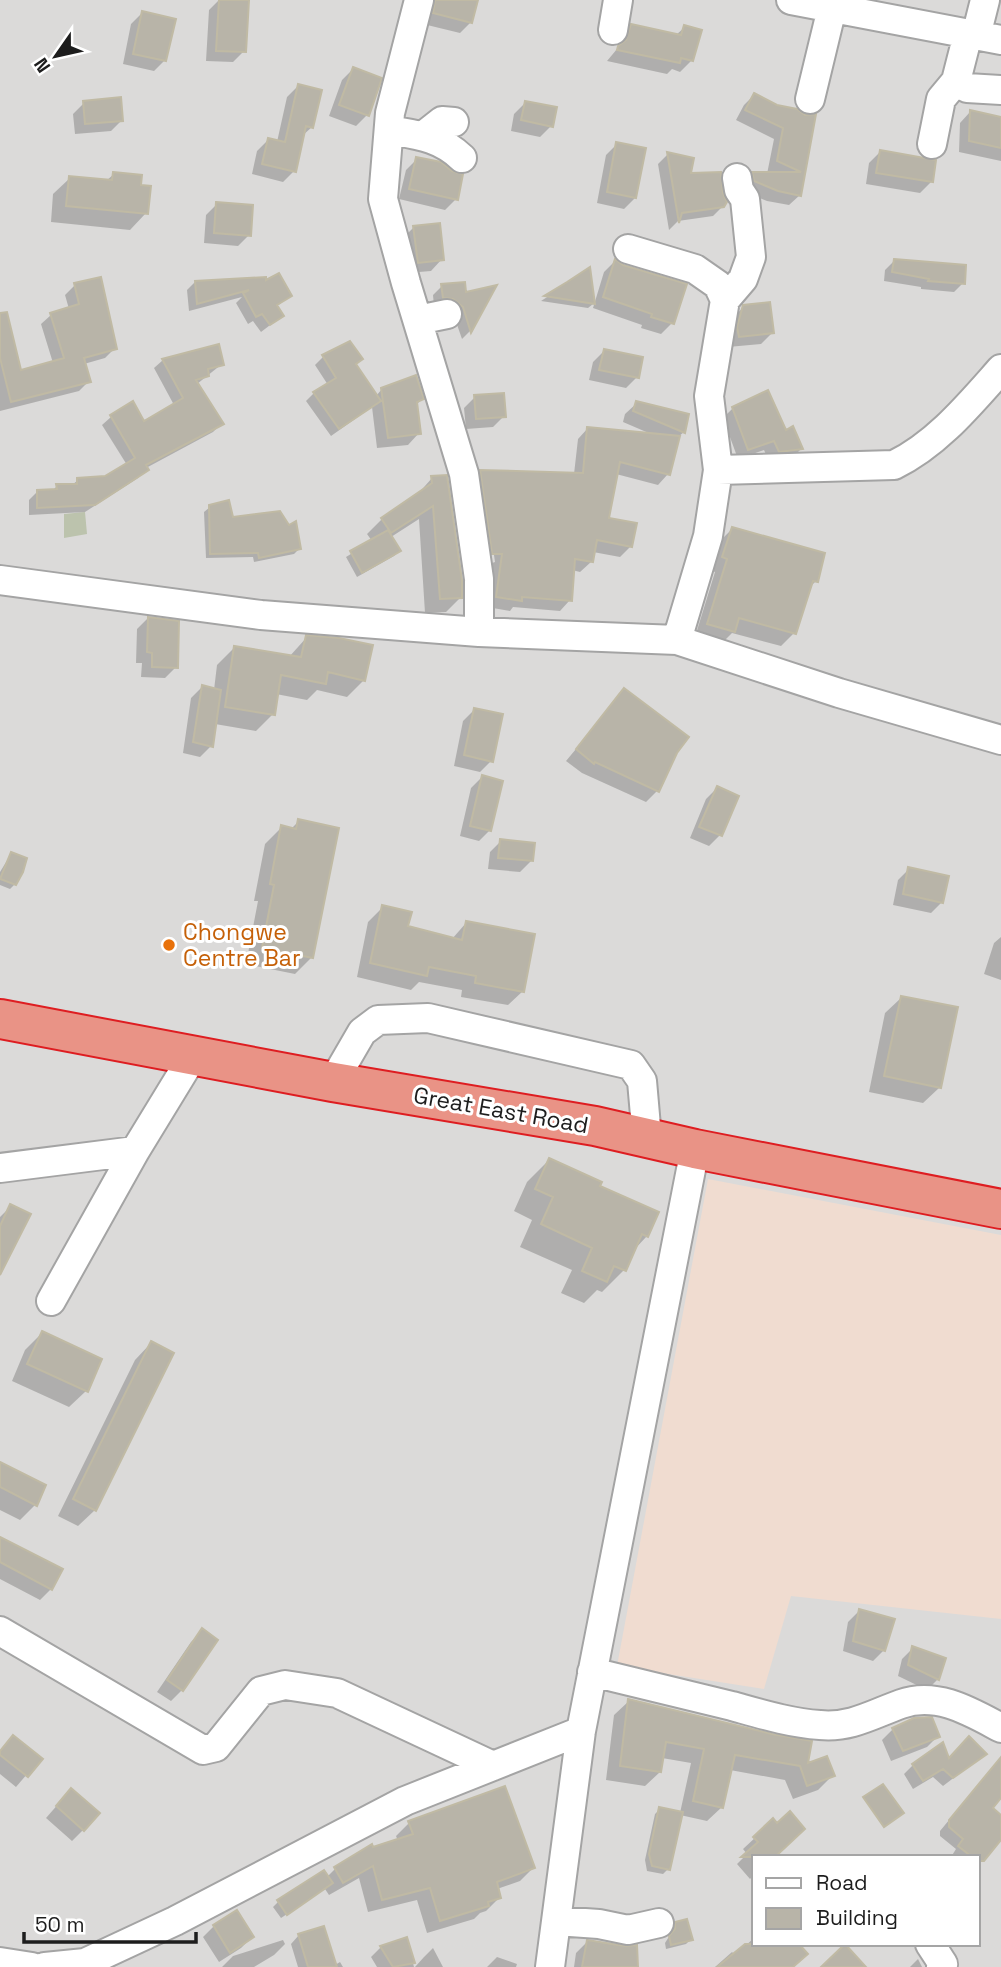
<svg xmlns="http://www.w3.org/2000/svg" width="1001" height="1967" viewBox="0 0 1001 1967" font-family="'Space Grotesk',sans-serif">
<style>
.residential{fill:#dbdad9;fill-rule:evenodd}
.commercial{fill:#f0dcd0}
.construction{fill:#bcc3ad}
.shadow{fill:#0003;fill-rule:evenodd}
.building{fill:#b8b4a8;stroke:#c0baa4;stroke-width:2}
.lines{fill:none;stroke-linecap:round;stroke-linejoin:round}
.minor-casing{stroke:#a4a4a4;stroke-width:32}
.highway-casing{stroke:#de1d21;stroke-width:42}
.minor{stroke:#fff;stroke-width:28}
.highway{stroke:#e99386;stroke-width:38}
.food-dot{fill:#e8710a;stroke:#fff;stroke-width:2.5}
.labels{text-anchor:middle;stroke-width:6;stroke-linejoin:round;paint-order:stroke}
.food-label{font-size:23px;fill:#c56008;stroke:#fff;text-anchor:start}
.street-label{font-size:23px;fill:#1d1d1d;stroke:#fff}
</style>
<rect width="100%" height="100%" fill="#eeeee2"/>
<path class="residential" d="M0,0H1001V1967H0ZM754,1857H978V1944H754Z"/>
<path class="commercial" d="M708,1179L1001,1235V1619L791,1596L764,1689L617,1666Z"/>
<path class="construction" d="M85,512L87,534L64,538V514Z"/>
<path class="shadow" d="M219,0H247L244,51L233,62L206,61L209,10Z
M419,0H476L471,22L460,33L423,24Z
M142,13L165,60L154,71L123,64L131,24Z
M631,26L676,35L685,27L691,61L680,72L672,69L667,74L607,61L617,49L620,37Z
M353,69L367,115L356,126L329,116L342,80Z
M298,86L312,127L302,136L294,171L283,182L252,174L257,151L268,140L277,142L287,97Z
M754,95L776,106L805,117L800,195L789,205L767,201L744,192L743,184L753,174H767L774,139L736,120L744,105Z
M84,103L122,120L111,131L75,134L73,114Z
M525,103L551,126L540,137L511,131L514,114Z
M970,112L1001,119V161L959,152L960,123Z
M617,144L635,198L624,209L597,203L606,155Z
M880,152L931,182L920,193L866,184L869,163Z
M668,154L723,206L713,216L678,221L669,230L658,164Z
M417,159L456,199L445,210L399,199L406,170Z
M114,174L139,187L146,213L130,230L51,222L53,194L70,178L106,181Z
M217,204L249,235L238,246L204,243L206,215Z
M414,227L442,259L431,271L407,273L403,238Z
M615,261L672,323L661,334L641,328L642,325L593,308L604,272Z
M894,261L963,283L954,292L921,289V287L884,281L885,270Z
M589,270L593,304L588,308L541,301Z
M195,282L265,283L290,296L276,307L282,316L261,332L253,321L248,324L236,303L242,297L189,311L187,290Z
M75,285L115,348L105,358L84,364L89,381L79,391L0,411V321L20,372L53,363L41,324L51,315L69,309L65,295Z
M442,286L465,294L493,287L470,331L462,339L454,316L434,306L433,295Z
M744,307L772,333L761,344L728,347L732,318Z
M218,346L222,364L197,384L222,423L213,432L146,468L138,478L85,512L29,515V500L37,492L52,491L57,486L72,485L78,480L106,478L127,465L102,425L111,417L132,404L144,423L174,405L154,368L163,360Z
M604,351L637,377L626,388L589,380L593,362Z
M323,357L355,365L376,396L382,389L422,399L416,405L419,433L408,445L377,448L372,407L331,436L306,401L314,393L328,385L315,365Z
M475,397L504,416L493,427L466,429L464,408Z
M637,403L684,432L678,437L668,474L658,485L616,474L607,519L630,547L620,557L593,552L591,562L580,572L572,570L570,600L560,611L513,607L510,611L487,607L493,564H482L470,482L481,472L574,474L578,439L588,428L651,434L623,422L625,414ZM480,480H483L495,562L492,563Z
M733,408L785,432L801,449L792,458L769,461L764,450L738,459L723,418Z
M432,478L461,597L446,612L425,613L419,519L391,537L399,551L394,556L357,577L346,557L372,541L367,534L382,519L417,495Z
M210,507L232,519L299,549L294,554L254,562L253,557L206,558L204,512Z
M732,529L816,581L808,589L794,633L781,646L732,633L720,645L695,637L715,572L710,570L719,542Z
M148,618L176,667L165,678L141,677L142,663H136L137,629Z
M307,637L364,680L347,697L317,690L307,700L276,694L273,714L256,731L215,724L211,746L200,757L183,753L191,698L202,687L214,690L217,665L234,648L289,657Z
M625,690L676,752L657,791L646,802L582,773L566,761Z
M474,710L491,761L480,772L454,766L463,721Z
M482,777L490,830L479,841L460,836L471,788Z
M717,788L720,835L709,846L690,838L706,799Z
M299,821L312,957L295,974L246,964L258,901H254L265,844L282,827L291,829Z
M501,841L531,861L520,872L488,869L490,852Z
M11,854L15,884L10,889L0,885V872Z
M909,869L942,902L931,913L893,905L898,880Z
M383,907L406,928L452,939L466,923L523,991L508,1005L461,997L462,990L419,982L411,990L357,977L368,922Z
M1001,937V980L984,974L994,943Z
M901,998L939,1088L923,1103L869,1092L885,1013Z
M549,1160L598,1187L657,1213L647,1236L633,1251L624,1270L602,1292L597,1290L584,1303L561,1293L572,1270L520,1247L532,1220L514,1211L527,1182Z
M11,1206L0,1268V1217Z
M42,1333L86,1391L69,1407L12,1381L25,1350Z
M151,1343L95,1510L78,1526L58,1516L135,1360Z
M0,1464L35,1505L20,1520L0,1510Z
M0,1539L51,1589L40,1600L0,1579Z
M859,1611L884,1650L873,1661L843,1651L848,1622Z
M202,1631L215,1640L182,1690L171,1701L157,1692L191,1642Z
M913,1648L938,1679L927,1690L898,1676L902,1659Z
M629,1701L806,1766L833,1775L818,1790L793,1799L785,1780L730,1770L722,1807L707,1821L680,1815L668,1869L663,1874L647,1871L645,1860L655,1814L660,1809L680,1813L691,1763L662,1758L660,1772L645,1786L606,1780L614,1715Z
M893,1729L938,1736L927,1747L891,1761L882,1740Z
M13,1737L40,1759L16,1787L0,1774V1751Z
M985,1754L943,1786L933,1777L913,1789L904,1774L913,1765Z
M1001,1757V1795L991,1808L1001,1817V1836L978,1864V1857H951L956,1849L940,1836V1831Z
M60,1802L83,1830L72,1841L46,1818Z
M773,1821L754,1857V1875L750,1879L737,1864L747,1854L743,1849Z
M409,1823L533,1868L520,1881L497,1889L499,1898L486,1911L480,1913L474,1919L427,1933L417,1900L368,1912L359,1878L329,1895L325,1889L281,1918L273,1907L278,1902L324,1872L327,1877L335,1869L372,1849L398,1841L396,1836Z
M676,1923L691,1939L686,1944L666,1949L665,1943L670,1935L671,1928Z
M214,1926L252,1937L241,1948L219,1962L203,1937Z
M299,1935L335,1965L340,1962L343,1967H298L291,1944Z
M754,1938V1944L792,1967H715L732,1952L735,1955Z
M283,1940L285,1944L274,1955L254,1967H222L233,1956Z
M406,1940L414,1967H377L371,1957L381,1947Z
M587,1942L636,1967H574L576,1953Z
M433,1948L443,1967H415L424,1957Z
M497,1957L517,1964L516,1967H487Z
M918,1959L922,1967H910Z"/>
<path class="building" d="M219,0H249L246,52L216,51Z
M435,0H478L472,23L433,13Z
M142,11L176,19L166,61L133,54Z
M631,24L681,35L684,25L702,30L693,61L681,58L680,63L617,50L618,46L626,40Z
M353,67L382,78L369,116L339,105Z
M298,84L322,90L313,128L306,126L296,172L262,164L268,138L285,142Z
M754,93L777,105L797,109L805,115L816,114L801,196L778,191L754,181L752,172H801L777,161L783,128L745,110Z
M121,97L123,121L85,124L83,101Z
M525,101L557,107L553,127L521,120Z
M970,110L1001,117V148L969,141Z
M616,142L646,148L636,198L607,192Z
M880,150L936,160L933,182L876,173Z
M667,152L694,158L691,173L721,172L723,193L727,202L724,207L682,213L679,223Z
M416,157L441,162L452,171L463,174L458,200L409,189Z
M113,172L142,175L141,185L151,186L148,214L66,206L69,176L112,180Z
M216,202L253,205L251,236L214,233Z
M440,223L444,260L418,263L413,226Z
M615,259L623,265L687,284L674,324L651,317L652,314L603,297Z
M894,259L966,265L965,284L928,281L929,279L892,272Z
M590,267L595,304L544,296L567,282Z
M279,273L292,296L277,305L284,316L270,325L262,314L256,317L243,293L249,290L197,304L195,281L266,277V280Z
M101,277L117,349L84,358L91,382L11,402L0,358V313L7,312L21,370L64,358L50,313L79,304L74,283Z
M465,282L466,292L497,285L471,333L463,307L453,299L443,298L441,284Z
M770,302L774,333L739,337L737,327L743,305Z
M350,341L363,359L356,364L381,401L339,429L313,392L336,378L322,355Z
M219,344L224,365L208,369L209,376L196,380L224,424L146,465L149,470L95,505L37,508V490L57,489L56,484H77V478L105,476L135,458L110,415L133,401L144,421L183,398L162,359Z
M604,349L643,357L639,378L599,370Z
M416,375L424,399L417,402L421,434L388,438L381,388Z
M768,390L786,430L793,426L803,449L779,452L774,441L748,450L732,407Z
M504,393L506,417L476,419L474,395Z
M636,401L689,414L685,433L633,411Z
M587,427L680,436L670,475L620,462L609,518L637,523L632,547L597,540L593,562L575,559L572,601L522,597V601L496,597L502,554H492L480,470L583,473Z
M447,475L462,580V598L440,599L433,506L391,533L381,518L432,483L431,476Z
M229,500L233,517L280,511L289,525L296,521L301,549L259,558L258,553L210,554L209,505Z
M732,527L825,553L818,582L813,581L796,634L739,618L735,632L707,624L727,559L722,557Z
M388,530L401,551L362,573L350,551Z
M148,617L179,621L178,668L152,667V653L147,652Z
M306,635L339,638L373,645L365,681L328,672L326,684L281,675L275,715L225,707L234,646L301,657Z
M202,685L221,690L213,747L193,742Z
M624,688L689,737L677,753L659,792L595,762L594,764L576,749Z
M474,708L503,714L493,762L464,755Z
M482,775L503,781L491,831L470,826Z
M717,786L739,796L722,836L699,827Z
M298,819L339,828L313,958L262,948L274,885L270,884L281,825L296,829Z
M500,839L535,843L533,861L498,858Z
M11,852L27,858L23,872L16,885L0,879Z
M908,867L949,876L943,903L903,894Z
M382,905L412,912L408,926L462,940L466,921L535,934L524,992L475,983L476,976L429,967L427,976L370,963Z
M901,996L958,1007L941,1088L884,1076Z
M549,1158L602,1182L600,1186L659,1212L648,1237L642,1234L626,1271L614,1266L607,1282L582,1271L592,1248L541,1224L553,1197L535,1189Z
M10,1204L31,1214L0,1275V1226Z
M42,1331L102,1359L88,1392L27,1364Z
M151,1341L174,1353L96,1511L73,1499Z
M0,1462L46,1485L37,1506L0,1487Z
M0,1537L63,1569L52,1590L0,1562Z
M859,1609L895,1619L885,1651L853,1641Z
M202,1628L218,1640L183,1691L167,1680Z
M912,1646L946,1658L939,1680L908,1665Z
M628,1699L772,1734L812,1741L808,1763L827,1756L835,1776L807,1786L800,1766L735,1755L723,1808L693,1801L704,1749L666,1742L661,1772L620,1766Z
M932,1717L940,1737L903,1751L892,1728L914,1718Z
M13,1735L43,1759L28,1777L0,1755V1751Z
M969,1736L987,1754L953,1778L943,1769L923,1781L912,1764L943,1742L949,1758Z
M1001,1757V1798L993,1808L1001,1815V1840L984,1861H978V1857H972L958,1846L963,1839L949,1827V1820Z
M883,1784L904,1813L884,1827L863,1797Z
M505,1786L535,1868L497,1882L501,1898L488,1902L489,1906L440,1921L430,1888L382,1900L373,1866L343,1883L334,1867L372,1844L373,1847L413,1834L408,1821Z
M71,1788L100,1813L84,1831L56,1806Z
M659,1807L683,1812L670,1870L652,1866L649,1854Z
M790,1811L805,1829L775,1857H741L758,1842L753,1837L773,1818L777,1823Z
M324,1870L333,1883L287,1915L277,1900Z
M237,1910L254,1937L230,1953L213,1925Z
M687,1919L693,1940L671,1945L669,1936L675,1929V1922Z
M324,1926L337,1967H308L298,1934Z
M407,1937L415,1963L393,1967L380,1946Z
M587,1940L625,1946L637,1945L638,1967H582Z
M745,1944H799L808,1954L793,1967H717Z
M845,1944L866,1967H821Z"/>
<g class="lines">
<g class="minor-casing">
<path id="minor" d="M419,0L390,113L383,199L406,283L464,474L479,579V632
M791,0L1001,40
M613,30L618,0
M968,34L956,81L967,88L1001,90
M976,36L985,0
M810,99L832,8
M389,130C418,135 440,137 462,158
M423,136L442,121L454,122
M932,144L941,99L956,81
M628,249L695,269L718,285L725,300
M418,320L447,314
M718,470L709,396L725,300L743,279L751,257L745,199L739,190L737,178
M0,580L261,615L479,632L677,640L839,693L1001,740
M677,640L708,536L718,470L894,465C937,444 969,405 1001,369
M333,1082L362,1032L378,1020L428,1018L631,1065L642,1081L647,1138
M0,1168L135,1151
M51,1301L135,1151L193,1056
M0,1631L203,1750L216,1747L261,1691L285,1685L337,1693L493,1766
M592,1672C639,1683 685,1695 732,1706C761,1714 790,1723 820,1725C851,1728 873,1714 901,1704C937,1691 971,1712 1001,1728
M556,1921L599,1924L628,1930L659,1923
M930,1944L943,1964L941,1967
M0,1962L32,1967
M45,1967L85,1963L175,1921L405,1801L581,1731
M550,1967L581,1731L695,1149"/>
</g>
<g class="highway-casing">
<path id="highway" d="M0,1019L333,1082L595,1126L695,1149L1001,1209"/>
</g>
<use href="#minor" class="minor"/>
<use href="#highway" class="highway"/>
</g>
<circle class="food-dot" cx="169" cy="945" r="7"/>
<g class="labels">
<g class="food-label">
<text x="183" y="940">Chongwe<tspan x="183" dy="26">Centre Bar</tspan></text>
</g>
<g class="street-label">
<text transform="translate(501 1110) rotate(10)" y="8">Great East Road</text>
</g>
</g>
<rect x="752" y="1855" width="228" height="91" fill="#ffffff" stroke="#a5a5a5" stroke-width="2"/>
<rect x="766" y="1878" width="35" height="10" fill="#ffffff" stroke="#a5a5a5" stroke-width="2"/>
<text x="816" y="1890" font-size="21" fill="#1d1d1d">Road</text>
<rect x="766" y="1908" width="35" height="21" fill="#b8b4a8" stroke="#a5a5a5" stroke-width="2"/>
<text x="816" y="1925" font-size="21" fill="#1d1d1d">Building</text>
<g transform="translate(56 56) rotate(236)" stroke="#ffffff" stroke-width="5" paint-order="stroke">
<path d="M0-5L12 26L0 18L-12 26Z" fill="#1d1d1d"/>
<text y="-10" font-size="19" font-weight="bold" text-anchor="middle" fill="#1d1d1d">N</text>
</g>
<path d="M24 1932v10h172v-10" fill="none" stroke="#1d1d1d" stroke-width="3.5"/>
<text x="35" y="1932" font-size="21" fill="#1d1d1d" stroke="#ffffff" stroke-width="5" paint-order="stroke">50 m</text>
</svg>
